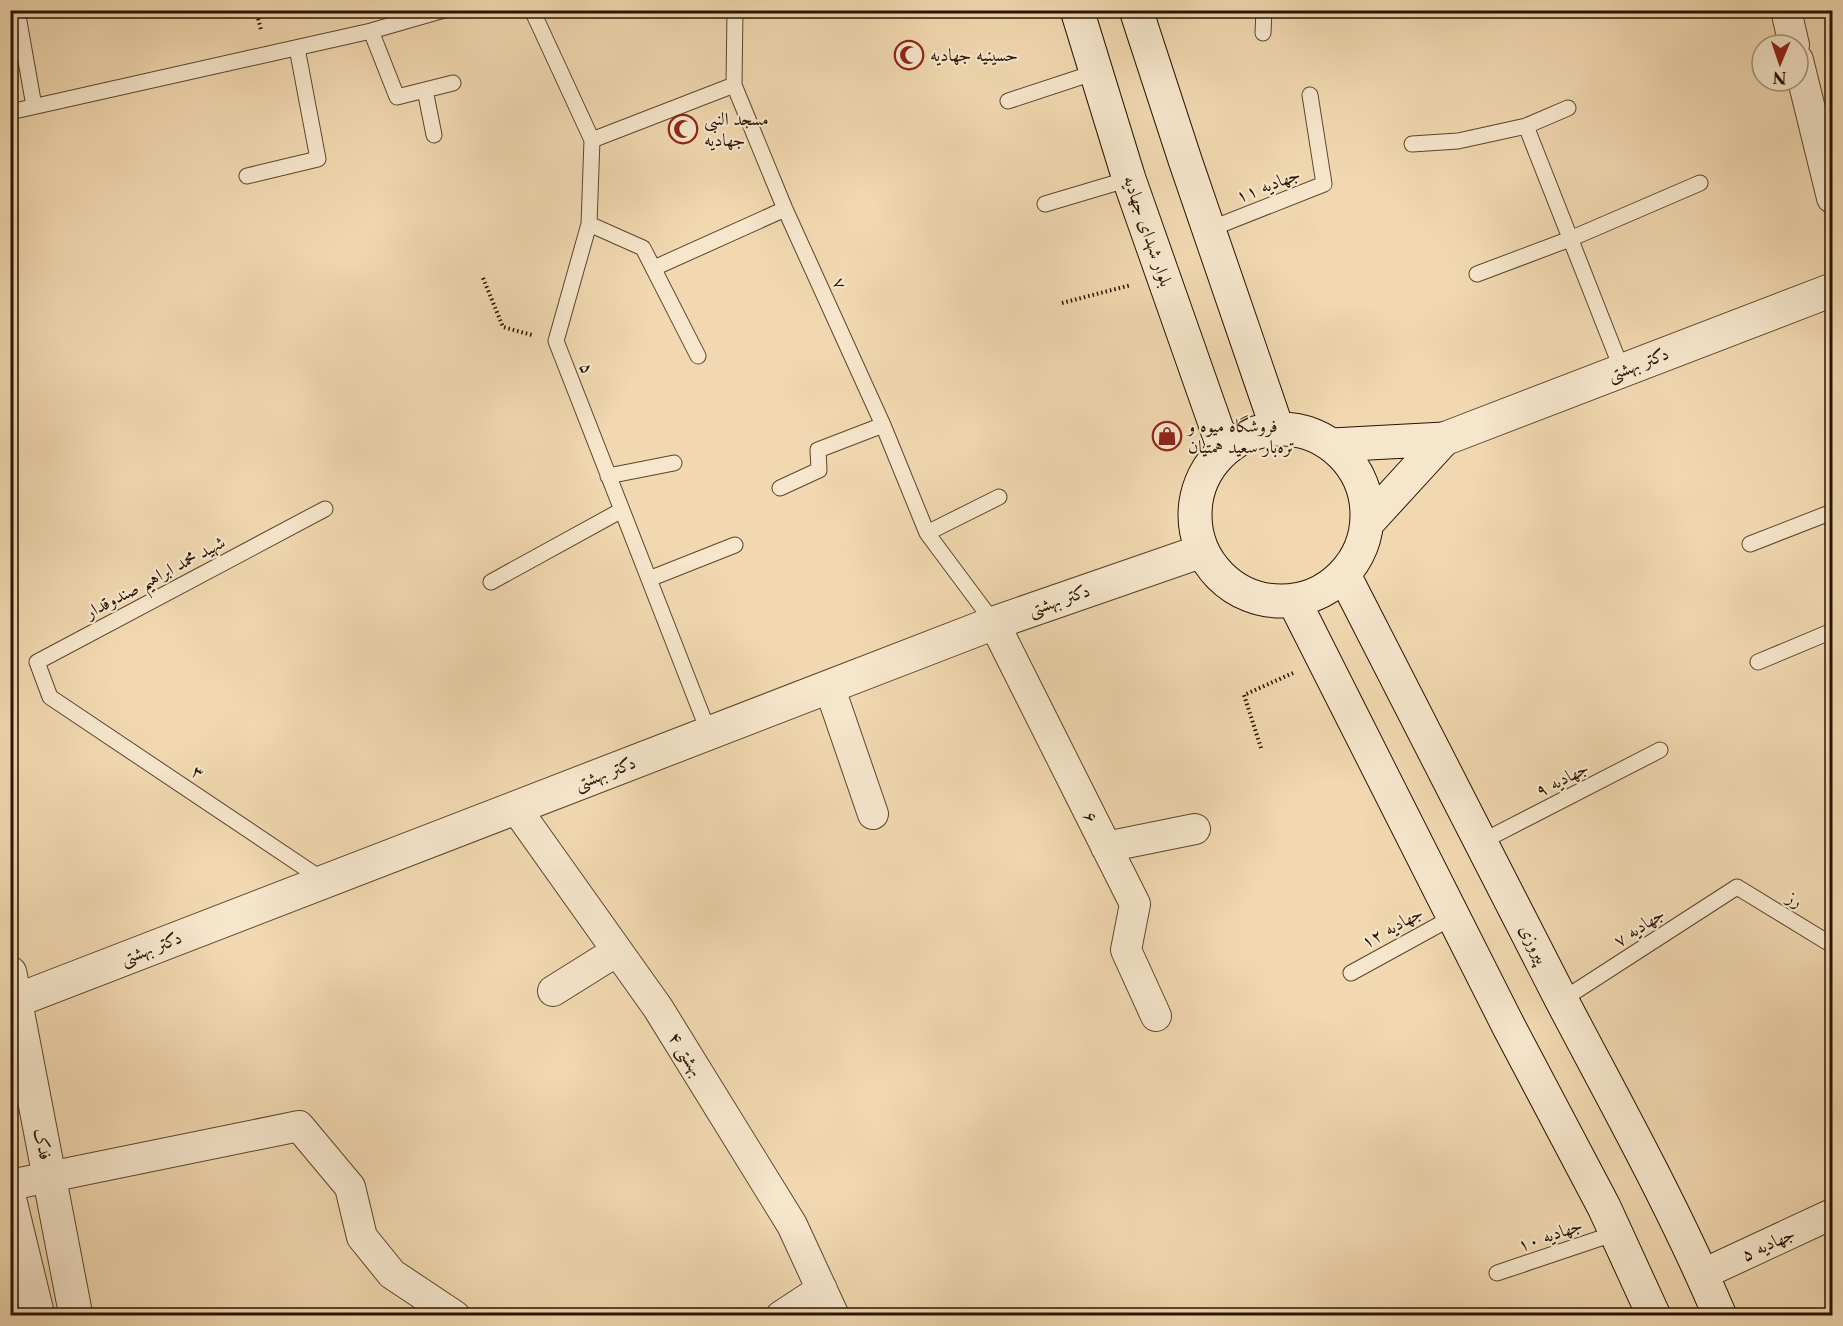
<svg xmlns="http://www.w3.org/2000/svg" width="1843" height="1326" viewBox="0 0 1843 1326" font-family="'Libre Caslon Text',Amiri,serif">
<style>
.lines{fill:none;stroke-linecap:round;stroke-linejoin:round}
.service-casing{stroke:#5a452c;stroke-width:17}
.minor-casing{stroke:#5a452c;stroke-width:32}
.tertiary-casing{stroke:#5a452c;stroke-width:35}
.secondary-casing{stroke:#281400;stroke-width:35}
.path{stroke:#281400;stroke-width:4;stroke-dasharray:1.5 3;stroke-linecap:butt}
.service{stroke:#f6e6cc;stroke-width:15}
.minor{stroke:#f6e6cc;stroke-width:30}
.tertiary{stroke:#f6e6cc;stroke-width:33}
.secondary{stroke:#f6e6cc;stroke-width:33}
.labels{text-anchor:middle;stroke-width:4.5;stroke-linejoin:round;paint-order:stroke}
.poi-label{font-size:18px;fill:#281400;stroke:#f6e6cc;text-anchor:start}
.street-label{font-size:18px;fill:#281400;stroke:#f6e6cc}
</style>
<rect width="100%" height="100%" fill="#f1d8b0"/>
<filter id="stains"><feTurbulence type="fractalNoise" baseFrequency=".00333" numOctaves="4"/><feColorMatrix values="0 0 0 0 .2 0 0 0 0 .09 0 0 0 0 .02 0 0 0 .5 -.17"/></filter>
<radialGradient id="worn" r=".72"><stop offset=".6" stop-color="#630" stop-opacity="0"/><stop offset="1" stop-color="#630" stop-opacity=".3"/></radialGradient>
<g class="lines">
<g class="service-casing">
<path id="service" d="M17,10L34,106
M532,10L592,140L589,224L556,341L709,733
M371,31L397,97L453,83
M1263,33L1264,10
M734,85L735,10
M425,90L434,135
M1008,101L1096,72
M10,112L371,31L444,10
M1526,126L1622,370
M592,140L734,85L785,209L883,425L927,533L994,623
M1412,144L1458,141L1526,126L1568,108
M247,176L318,159L297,48
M1045,204L1129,179
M589,224L643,248L698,356
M1210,229L1324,184L1310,95
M654,268L785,209
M1477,274L1570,239L1700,183
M608,476L674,463
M780,488L819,470L818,450L883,425
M927,533L999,497
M1750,544L1832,512
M649,579L735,545
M491,582L622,510
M1758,662L1832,631
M1481,842L1660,750
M323,880L50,697L37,662L325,509
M1351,973L1453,917
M1562,1000L1737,887L1832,945
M1497,1273L1616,1233"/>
</g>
<g class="minor-casing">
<path id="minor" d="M1786,10L1794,45
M1798,60L1832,198
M994,623L1135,904L1126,950L1156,1016
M829,686L873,814
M515,807L658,1008L792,1225L834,1316
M1106,847L1195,829
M553,991L617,951
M10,1185L299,1126L350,1187L362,1237L392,1274L455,1316
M1703,1274L1832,1214
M781,1316L822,1289"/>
</g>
<g class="tertiary-casing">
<path id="tertiary" d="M1444,439L1832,290
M10,973L76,1316
M10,1003L994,623L1202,551
M10,1201L38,1316"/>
</g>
<g class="secondary-casing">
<path id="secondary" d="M1077,10L1129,179L1224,449
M1136,10L1185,160L1277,428
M1195 515a86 86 0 1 1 172 0a86 86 0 1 1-172 0Z
M1332,445L1444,439L1368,522
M1344,575C1417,716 1488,858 1561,999C1616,1104 1674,1207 1720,1316
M1294,601L1509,1027L1604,1207L1654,1316"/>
</g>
<path class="path" d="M256,10L261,30
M483,278L503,327L532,335
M1062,303L1131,285
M1261,748L1244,695L1293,673"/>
<use href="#service" class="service"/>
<use href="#minor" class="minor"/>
<use href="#tertiary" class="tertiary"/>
<use href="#secondary" class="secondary"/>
</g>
<defs>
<g id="mosque-ring" transform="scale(1.5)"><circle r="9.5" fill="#f6e6cc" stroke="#8f2418" stroke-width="1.5"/><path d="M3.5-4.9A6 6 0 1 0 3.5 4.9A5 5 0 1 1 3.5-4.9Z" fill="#8f2418"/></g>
<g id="shop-ring" transform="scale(1.5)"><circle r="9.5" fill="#f6e6cc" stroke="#8f2418" stroke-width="1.5"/><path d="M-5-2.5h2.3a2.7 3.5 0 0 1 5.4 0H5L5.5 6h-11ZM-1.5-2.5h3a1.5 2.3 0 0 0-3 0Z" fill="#8f2418"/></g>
</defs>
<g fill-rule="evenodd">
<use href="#mosque-ring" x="909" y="55"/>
<use href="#mosque-ring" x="683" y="129"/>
<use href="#shop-ring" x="1167" y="436"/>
</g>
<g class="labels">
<g class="poi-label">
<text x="930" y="61">حسینیه جهادیه</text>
<text x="704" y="125">مسجد النبی<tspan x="704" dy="21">جهادیه</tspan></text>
<text x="1188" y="432">فروشگاه میوه و<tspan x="1188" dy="21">تره‌بار سعید همتیان</tspan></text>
</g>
<g class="street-label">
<text transform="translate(1268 185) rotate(-21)" y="6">جهادیه ۱۱</text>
<text transform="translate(1148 231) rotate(71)" y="6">بلوار شهدای جهادیه</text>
<text transform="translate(840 283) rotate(66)" y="6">۷</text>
<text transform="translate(1638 364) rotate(-21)" y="6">دکتر بهشتی</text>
<text transform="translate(587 368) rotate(69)" y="6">۵</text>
<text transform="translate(155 577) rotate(-28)" y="6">شهید محمد ابراهیم صندوقدار</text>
<text transform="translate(1059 600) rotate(-19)" y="6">دکتر بهشتی</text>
<text transform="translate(198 772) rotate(34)" y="6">۳</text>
<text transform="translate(605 773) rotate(-21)" y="6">دکتر بهشتی</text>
<text transform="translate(1562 779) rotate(-27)" y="6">جهادیه ۹</text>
<text transform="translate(1091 817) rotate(63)" y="6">۶</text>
<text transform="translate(1795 899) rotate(31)" y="6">رز</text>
<text transform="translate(1392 927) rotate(-29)" y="6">جهادیه ۱۲</text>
<text transform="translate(1639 927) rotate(-33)" y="6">جهادیه ۷</text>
<text transform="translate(1534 944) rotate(63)" y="6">پیروزی</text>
<text transform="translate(151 948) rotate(-21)" y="6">دکتر بهشتی</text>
<text transform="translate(686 1054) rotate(58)" y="6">بهشتی ۴</text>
<text transform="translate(43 1144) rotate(79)" y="6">فدک</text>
<text transform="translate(1550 1235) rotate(-19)" y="6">جهادیه ۱۰</text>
<text transform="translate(1768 1244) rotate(-25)" y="6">جهادیه ۵</text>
</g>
</g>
<rect width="1843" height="1326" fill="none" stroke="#f1d8b0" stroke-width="36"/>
<rect x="12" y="12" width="1819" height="1302" fill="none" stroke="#281400" stroke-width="3"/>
<rect x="18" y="18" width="1807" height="1290" fill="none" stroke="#281400" stroke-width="1.5"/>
<g transform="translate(1780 63) rotate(182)"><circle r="28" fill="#f6e6cc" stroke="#a4927a" stroke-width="1.5"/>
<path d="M0-4.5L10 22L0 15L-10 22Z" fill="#8f2418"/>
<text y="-9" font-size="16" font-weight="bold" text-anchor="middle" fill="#281400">N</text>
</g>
<rect width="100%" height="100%" filter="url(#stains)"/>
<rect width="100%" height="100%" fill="url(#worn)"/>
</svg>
